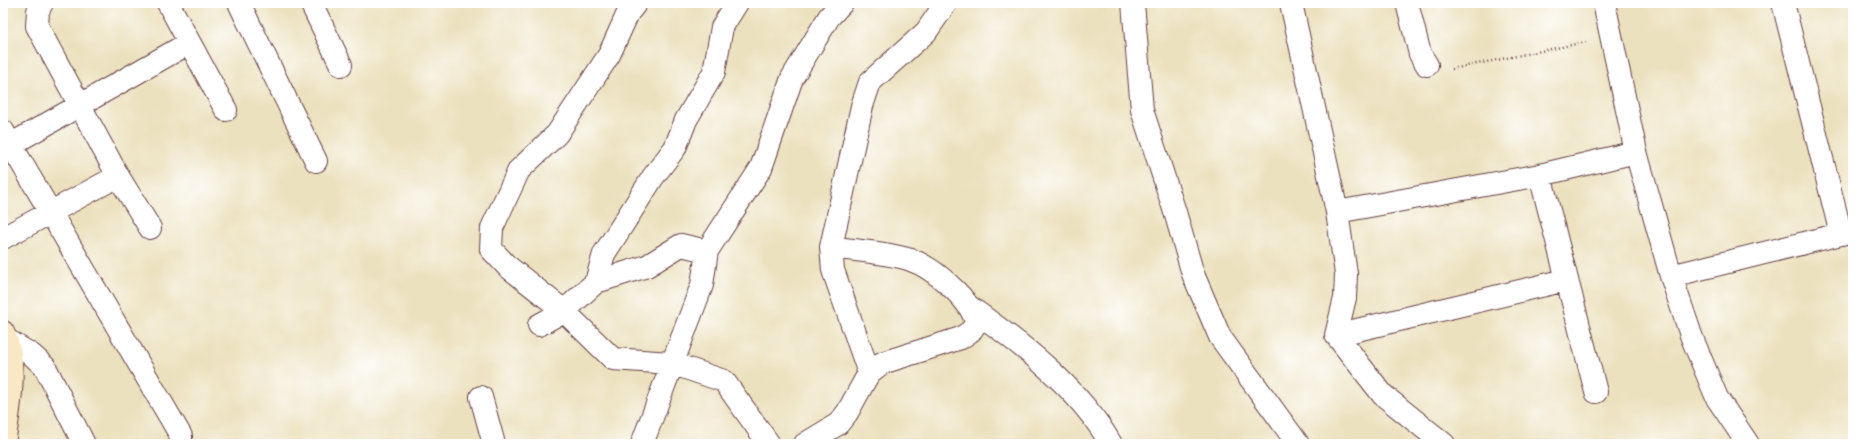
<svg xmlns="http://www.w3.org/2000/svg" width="1856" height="447" viewBox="0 0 1856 447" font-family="'Libre Bodoni',serif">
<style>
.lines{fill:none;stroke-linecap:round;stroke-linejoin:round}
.street-casing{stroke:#623c41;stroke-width:24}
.secondary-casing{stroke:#623c41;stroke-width:24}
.path{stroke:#623c41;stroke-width:2.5;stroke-dasharray:1 3;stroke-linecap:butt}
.street{stroke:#fff;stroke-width:22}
.secondary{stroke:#fae7c3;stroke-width:22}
</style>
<rect width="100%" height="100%" fill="#fff"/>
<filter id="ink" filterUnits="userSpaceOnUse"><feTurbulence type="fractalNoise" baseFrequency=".025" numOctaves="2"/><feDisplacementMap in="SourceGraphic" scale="8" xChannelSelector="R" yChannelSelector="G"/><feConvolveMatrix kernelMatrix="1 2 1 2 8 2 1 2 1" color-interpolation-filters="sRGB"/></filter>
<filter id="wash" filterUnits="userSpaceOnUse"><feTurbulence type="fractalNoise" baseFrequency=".012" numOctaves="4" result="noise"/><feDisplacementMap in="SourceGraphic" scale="16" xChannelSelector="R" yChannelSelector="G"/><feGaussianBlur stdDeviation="0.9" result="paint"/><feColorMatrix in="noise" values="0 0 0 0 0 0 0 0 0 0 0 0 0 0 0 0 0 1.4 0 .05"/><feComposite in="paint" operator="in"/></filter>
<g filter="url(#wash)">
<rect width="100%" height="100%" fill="#ece1be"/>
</g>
<g filter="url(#ink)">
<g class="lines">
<g class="street-casing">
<path id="street" d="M42,3L38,11L37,26L118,176L150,228
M168,3L226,110
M239,3L316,161
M311,3L341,65
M636,3L628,13L609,55L557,134L519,170L492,228L491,249L507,266L564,311L613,359L671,363L724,381L769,444
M1133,3L1142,110L1175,212L1193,274L1220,337L1298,444
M1291,3L1337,212L1346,274L1345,298L1336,335L1383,395L1444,444
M1407,3L1420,54L1427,65
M1604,3L1636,152L1671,276L1692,338L1717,398L1748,444
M1783,3L1841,234
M3,131L181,436V444
M3,149L189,43
M1540,175L1596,392
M1337,212L1540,175L1636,152
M3,238L118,176
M1671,276L1853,231
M596,282L647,266L681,245L707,251
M971,308C1024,346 1078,387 1111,444
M539,325L564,311L596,282L604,254L653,177L675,148L686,120L714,72L722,27L737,3
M1336,335L1566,280
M7,340L32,355L45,367L84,444
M869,373L833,270L831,247L862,106L870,82L926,32L946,3
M481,397L494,444
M642,444L702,285L707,251L761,168L792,78L829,17L842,3
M805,444L838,424L847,413L869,373L882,363L961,338L971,331L976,323C972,300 932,267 911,260C886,252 857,251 831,247"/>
</g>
<g class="secondary-casing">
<path id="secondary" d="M3,332C19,364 9,409 4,444"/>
</g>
<path class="path" d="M1452,69L1586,42"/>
<use href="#street" class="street"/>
<use href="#secondary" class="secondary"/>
</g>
</g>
<rect width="1856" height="447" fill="none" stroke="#fff" stroke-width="16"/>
</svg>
